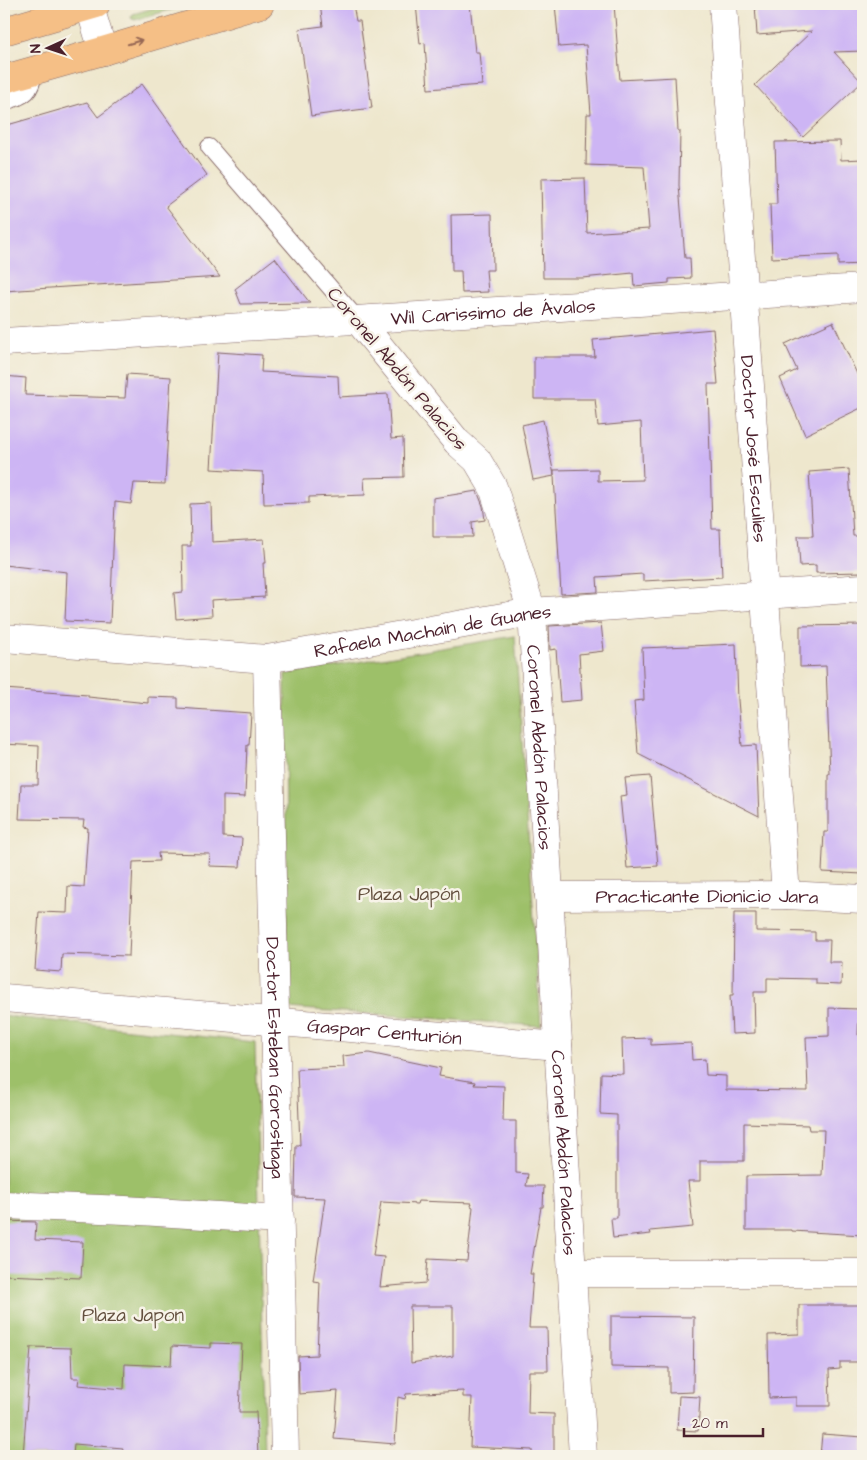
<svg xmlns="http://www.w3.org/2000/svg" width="867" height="1460" viewBox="0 0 867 1460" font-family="'Architects Daughter',sans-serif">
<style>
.green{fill:#9dc069;stroke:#74704a}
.building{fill:#cdb5f4;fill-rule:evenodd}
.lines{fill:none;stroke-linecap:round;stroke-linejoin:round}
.service-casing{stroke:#836564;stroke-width:18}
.minor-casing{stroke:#836564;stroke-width:29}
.primary-casing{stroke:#836564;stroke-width:29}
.service{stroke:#fff;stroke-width:16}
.minor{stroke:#fff;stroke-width:28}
.primary{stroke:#f5bf86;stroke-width:28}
.oneway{stroke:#976754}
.labels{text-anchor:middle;stroke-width:5;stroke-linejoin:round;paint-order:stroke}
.street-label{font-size:19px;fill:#4a1f2b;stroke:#f7f3e8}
.park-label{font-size:19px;fill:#634f3e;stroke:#f7f3e8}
</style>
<rect width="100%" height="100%" fill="#f7f3e8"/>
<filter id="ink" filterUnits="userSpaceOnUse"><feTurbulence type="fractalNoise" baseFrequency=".02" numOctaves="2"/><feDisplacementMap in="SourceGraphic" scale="10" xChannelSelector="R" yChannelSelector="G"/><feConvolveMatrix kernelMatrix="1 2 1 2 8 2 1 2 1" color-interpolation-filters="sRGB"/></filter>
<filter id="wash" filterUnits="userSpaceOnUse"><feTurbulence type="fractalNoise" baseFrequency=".0096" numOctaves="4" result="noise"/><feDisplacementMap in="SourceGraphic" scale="20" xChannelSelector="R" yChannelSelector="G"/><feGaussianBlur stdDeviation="1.12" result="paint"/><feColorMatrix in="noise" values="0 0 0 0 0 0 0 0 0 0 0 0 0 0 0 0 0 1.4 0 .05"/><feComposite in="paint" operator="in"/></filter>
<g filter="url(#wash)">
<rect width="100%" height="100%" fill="#eee7cd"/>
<path class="green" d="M167,4H191L135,20L132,19L131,17L133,14Z
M515,636L541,1026L287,1008L285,674Z
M4,1016L255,1042L265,1456H4Z"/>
<g id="blocks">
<path class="building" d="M320,4H353L356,21H360L372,108L311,116L299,29L323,26Z
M416,4H470L475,52H479L482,85L428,89L425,43L420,44Z
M555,4H614L620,80L675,77L678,131H680L679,185L685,258H690L691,278L669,279V283L634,286L633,273L582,278H543L541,179L585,178L587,233L649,229L644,167L586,165L587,114H591L586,45L559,47Z
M755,4H863V51L834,52L862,82L803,137L755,85L812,31L757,35Z
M142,84L207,175L166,206L220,277L4,291V126L87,102L98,117Z
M840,141L841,160L863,159V264L838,265V255L772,258L770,204H777L775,142Z
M492,214L493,270H486L488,292L462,293L461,271H452L451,215Z
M275,258L310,303L241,304L235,289Z
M833,322L863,387V407L805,435L780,378L797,370L785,344Z
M713,329L718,384H708L712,529H720L722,577L643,581V574L597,577L598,592L561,594L554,476L533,480L522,425L543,420L554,475V470L598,469V481L643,480L641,422L598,426L595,399H534V357H595L593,340Z
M218,352L262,355L261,372L338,376L339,397L388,394L391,439L403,438L404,477L364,478L365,495L309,497V503L264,504L263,472L211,469Z
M127,374L171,377L165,484L134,483L131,504L115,502L110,623L65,621L67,572L4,565V452H5L4,376L26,378L25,395L125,398Z
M849,469L853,536H863V572L816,573V565L800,566L798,536H813L809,472Z
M477,491L483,506L485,520L472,522L473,537H433V498Z
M211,503L212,542L264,539L266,563H263L265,597L211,600L212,616L176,619L174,593L183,592L182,546H191L190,504Z
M601,623L604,651L579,654L582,700L560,702L556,649L550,650L549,626Z
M863,625V759L859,760V804H863V874L822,872L824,832H828V774H830L826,666L800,667V626Z
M736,644L738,700L742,746L756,745L759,816L638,754L634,701L644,700L642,648Z
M4,689L88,695V697L148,703V697L178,698V708L251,713L249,745H247L245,797L223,796V837L242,838L240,867L209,866L210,854L158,853L159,861L133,862L129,956L62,954L61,972L35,970L39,912L67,913L68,886L84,887L88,828L83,827L84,820L19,819L21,785H38L39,746L4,744Z
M650,776L658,866L627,868L620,796L627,795L625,778Z
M734,913H756V931L815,932V940H830L829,962H842L841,985L816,984V979L767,978V992H754L755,1033L732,1034L730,995H733Z
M829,1008L859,1009L858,1035H863V1235L792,1231V1230H746V1176L822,1175L824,1130H809L808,1125L744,1123V1161H700V1181H688L693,1227L650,1231L651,1234L613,1238L611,1218H617V1115L600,1114L601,1073L623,1074L622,1039L651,1038V1045L691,1043L692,1060L705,1059L706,1075L726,1076V1090L808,1091L806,1037L829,1036Z
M369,1053L441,1068L439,1076L475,1082L474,1085L504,1086L503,1121H516V1173L528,1174L526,1186H544L543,1207H541L530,1274H533L529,1328H547L548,1371H529L528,1413L554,1414V1456H532V1450L470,1447L472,1397H463V1391L406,1394L405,1399L398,1397L395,1444L334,1439L338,1391L299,1394L298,1356L317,1355L320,1282L313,1281L325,1198L295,1197L296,1145H300L297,1069L344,1067L343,1056ZM418,1201L472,1203L471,1206L473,1207L467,1261L428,1259L426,1283L380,1287L384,1257L373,1256L381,1202L417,1204ZM410,1306H453V1356L411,1363Z
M4,1221L36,1222L35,1240L83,1242L81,1278L4,1275Z
M799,1305H863V1362H840V1369L829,1370L830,1406H796V1397L769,1398L768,1335L799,1334Z
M611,1316L694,1317L693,1392L669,1393V1368L611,1367Z
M211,1343L242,1344L239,1412H256L258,1456H122L123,1448L74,1444L73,1456H23L31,1347L71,1348L72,1378H79L78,1385L124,1389L125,1364L171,1366L172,1346L211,1348Z
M679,1396L700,1397L698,1431L677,1430Z
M822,1434L863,1437V1456H820Z"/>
</g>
</g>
<g filter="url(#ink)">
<use href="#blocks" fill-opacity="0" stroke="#836564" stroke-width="1"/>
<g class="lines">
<g class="service-casing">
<path id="service" d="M4,102C26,95 31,94 35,69
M209,147L358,320"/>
</g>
<g class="minor-casing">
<g id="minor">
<path d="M89,4L103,51"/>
<path id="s1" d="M723,4L786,895"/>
<path id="s2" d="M358,320L457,442L477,460L493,487L532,612L583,1456"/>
<path id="s3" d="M4,342L863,288"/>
<path id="s4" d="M4,638L267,659L532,612L863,588"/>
<path id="s5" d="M267,659L285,1456"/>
<path id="s6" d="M549,896L786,895L863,899"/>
<path id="s7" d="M4,998L558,1046"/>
<path d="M4,1205L125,1210L280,1220"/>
<path d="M573,1273H863"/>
</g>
</g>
<g class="primary-casing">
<path id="primary" d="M4,31L96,4
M4,79L103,51L260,4"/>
</g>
<use href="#service" class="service"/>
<use href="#minor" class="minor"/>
<use href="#primary" class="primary"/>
</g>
<defs><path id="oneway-shaft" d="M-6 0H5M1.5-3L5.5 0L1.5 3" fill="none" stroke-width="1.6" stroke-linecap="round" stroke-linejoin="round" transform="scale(1.25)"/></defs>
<use class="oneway" href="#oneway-shaft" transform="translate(135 42) rotate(-17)"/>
</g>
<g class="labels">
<g class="street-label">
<text dy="7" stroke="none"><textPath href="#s3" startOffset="490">Wil Carissimo de Ávalos</textPath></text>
<text transform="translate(398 368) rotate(50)" y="7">Coronel Abdón Palacios</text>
<text dy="7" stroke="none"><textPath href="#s1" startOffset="446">Doctor José Esculies</textPath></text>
<text dy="7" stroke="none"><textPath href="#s4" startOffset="432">Rafaela Machain de Guanes</textPath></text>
<text dy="7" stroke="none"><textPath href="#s2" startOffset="482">Coronel Abdón Palacios</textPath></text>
<text dy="7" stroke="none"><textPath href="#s6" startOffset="158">Practicante Dionicio Jara</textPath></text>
<text dy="7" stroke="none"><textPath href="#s7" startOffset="382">Gaspar Centurión</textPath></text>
<text dy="7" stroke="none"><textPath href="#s5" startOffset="399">Doctor Esteban Gorostiaga</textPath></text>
<text dy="7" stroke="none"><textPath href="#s2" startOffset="888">Coronel Abdón Palacios</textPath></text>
</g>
<g class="park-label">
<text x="409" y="900">Plaza Japón</text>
<text x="133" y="1321">Plaza Japon</text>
</g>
</g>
<rect width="867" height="1460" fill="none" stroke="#f7f3e8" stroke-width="20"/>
<g transform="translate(48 48) rotate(267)" stroke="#f7f3e8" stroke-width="4" paint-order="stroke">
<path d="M0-4L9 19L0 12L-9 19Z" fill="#4a1f2b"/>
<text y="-8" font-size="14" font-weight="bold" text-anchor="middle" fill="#4a1f2b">N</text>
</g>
<path d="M684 1428v8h79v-8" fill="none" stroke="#4a1f2b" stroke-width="2.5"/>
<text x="692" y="1428" font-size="15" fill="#4a1f2b" stroke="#f7f3e8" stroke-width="4" paint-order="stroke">20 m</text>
</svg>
